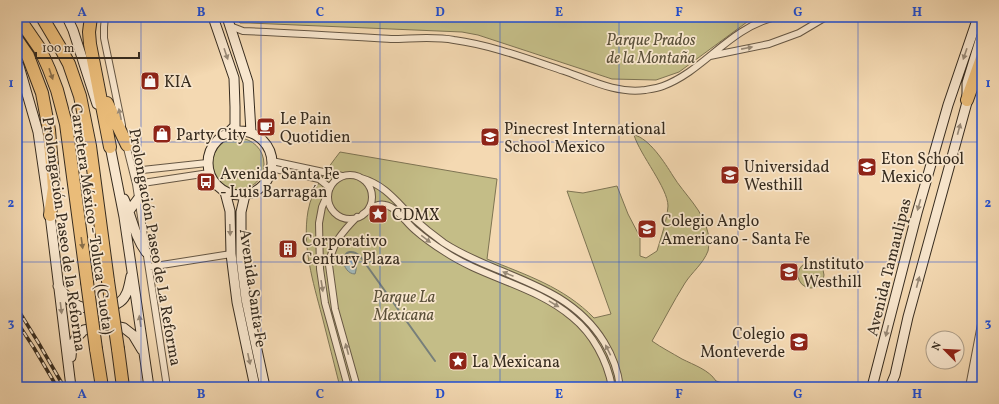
<svg xmlns="http://www.w3.org/2000/svg" width="999" height="404" viewBox="0 0 999 404" font-family="Vollkorn,serif">
<style>
.green{fill:#c4bd87;stroke:#7e7453}
.water{fill:#a1b7b7;stroke:#777f7a}
.lines{fill:none;stroke-linecap:round;stroke-linejoin:round}
.stream{stroke:#777f7a;stroke-width:2}
.street-casing{stroke:#665744;stroke-width:8}
.secondary-casing{stroke:#372c1f;stroke-width:11}
.highway-casing{stroke:#372c1f;stroke-width:14}
.street{stroke:#f8e6cd;stroke-width:6}
.secondary{stroke:#f8e6cd;stroke-width:9}
.highway{stroke:#eabc79;stroke-width:12}
.rail-casing{stroke:#372c1f;stroke-width:3.5}
.rail{stroke:#f8e6cd;stroke-width:2;stroke-dasharray:6;stroke-linecap:butt}
.highway-bridge-casing{stroke:#372c1f;stroke-width:14;stroke-linecap:butt}
.highway-bridge{stroke:#eabc79;stroke-width:12}
.oneway{fill:#988976}
.oneway2{fill:#886d48}
.grid{fill:none;stroke:#1d4ed8;stroke-width:1;stroke-opacity:0.55}
.labels{text-anchor:middle;stroke-width:3.5;stroke-linejoin:round;paint-order:stroke}
.park-label{font-size:16px;font-style:italic;fill:#5a5039;stroke:#f8e6cd}
.poi-label{font-size:16px;fill:#372c1f;stroke:#f8e6cd;text-anchor:start}
.street-label{font-size:16px;fill:#372c1f;stroke:#f8e6cd}
.neatline{fill:none;stroke:#1d4ed8;stroke-width:1.5}
.grid-label{font-size:13px;text-anchor:middle;font-weight:bold;fill:#1d4ed8}
</style>
<rect width="100%" height="100%" fill="#f4d9b2"/>
<filter id="stains"><feTurbulence type="fractalNoise" baseFrequency=".005" numOctaves="4"/><feColorMatrix values="0 0 0 0 .2 0 0 0 0 .09 0 0 0 0 .02 0 0 0 .5 -.17"/></filter>
<radialGradient id="worn" r=".72"><stop offset=".6" stop-color="#630" stop-opacity="0"/><stop offset="1" stop-color="#630" stop-opacity=".3"/></radialGradient>
<path class="green" d="M234,17H756L747,22L679,72L656,80L612,79L478,35L462,32L249,23H240Z
M634,135C649,138 665,163 673,176C684,194 704,211 708,233C709,237 709,246 708,251C703,264 692,272 685,283C673,302 663,322 652,341C662,348 672,353 682,359C694,365 709,370 716,381L736,387H340C334,363 328,340 322,316C313,282 302,246 308,211C312,189 327,169 340,152L497,179L487,259C526,275 564,287 594,318L611,314L567,191L583,193L617,186L628,214L640,237V256L646,258L657,251C661,237 667,221 668,206C668,188 640,155 634,135Z
M212 164a26 26 0 1 1 52 0a26 26 0 1 1-52 0Z
M798 275a13 13 0 1 1 26 0a13 13 0 1 1-26 0Z"/>
<path class="water" d="M346,257C355,258 358,266 355,274C348,274 344,267 343,260H345Z"/>
<g class="lines">
<path class="stream" d="M344,260C345,250 353,250 360,256L435,361"/>
<g class="street-casing">
<path id="street" d="M105,17L104,27V38L122,125
M230,26L243,31C292,33 341,36 391,39C411,39 433,36 454,40C491,45 528,59 564,71C590,80 617,94 645,90C651,89 658,88 663,86C705,70 728,29 775,17
M710,56L769,44L799,33L826,17
M126,144L136,184L167,387
M272,161L342,176
M271,168L319,179L330,188
M133,171L207,163
M328 197a22 22 0 1 1 44 0a22 22 0 1 1-44 0Z
M361,178C385,185 396,201 413,218C423,227 433,235 444,243C498,278 567,282 604,342C612,355 618,371 620,387
M136,184L209,173
M328,193L322,207L319,223L320,269L325,303L348,387
M363,214C370,209 377,203 385,205C397,207 406,223 415,230C424,238 434,245 445,252C484,278 536,286 572,317C593,334 607,360 612,387
M149,267L231,254
M357,387L335,309L329,265C331,245 343,231 357,217
M969,387L982,319
M975,387L982,348"/>
</g>
<g class="secondary-casing">
<path id="secondary" d="M67,17L73,30L97,104
M213,17L234,78L235,107V126L230,131
M227,17L248,82L251,132
M17,64L19,66L38,132L50,215L71,387
M967,95V83L982,34
M208 163a32 32 0 1 1 64 0a32 32 0 1 1-64 0Z
M109,141L124,217L149,387
M225,192L230,211L231,254L237,302L255,387
M245,195L241,212V258L246,299L265,387
M124,199C132,217 134,236 146,252
M126,215L138,199
M58,286C63,292 68,300 75,304C85,311 111,309 120,302C128,296 129,285 131,276
M71,357L72,346L76,338L84,330L110,325L124,328L133,335L142,350
M872,387L917,213L948,105L978,17
M890,387L895,375L908,317L969,95"/>
</g>
<g class="highway-casing">
<path id="highway" d="M18,17L40,49L49,69L57,90L66,124L87,282
M42,17L61,49L69,64L80,96L90,146L108,281
M91,17L89,32L90,44L110,147
M17,40L28,56L42,93L49,130L54,188L50,215
M967,100L982,58
M107,103L127,145
M96,349L102,387
M118,349L123,387"/>
</g>
<use href="#street" class="street"/>
<use href="#secondary" class="secondary"/>
<use href="#highway" class="highway"/>
<g class="rail-casing">
<path id="rail" d="M17,308L38,342L64,387
M17,322L34,348L57,387"/>
</g>
<use href="#rail" class="rail"/>
<g class="highway-bridge-casing">
<path id="highway-bridge" d="M108,281L118,349
M87,282L96,349"/>
</g>
<use href="#highway-bridge" class="highway-bridge"/>
</g>
<defs><path id="oneway-solid" d="M-6-.8H1V-3.2L6.5 0L1 3.2V.8H-6Z"/></defs>
<g class="oneway">
<use href="#oneway-solid" transform="translate(747 48) rotate(-11)"/>
<use href="#oneway-solid" transform="translate(226 54) rotate(71)"/>
<use href="#oneway-solid" transform="translate(965 54) rotate(109)"/>
<use href="#oneway-solid" transform="translate(120 114) rotate(-102)"/>
<use href="#oneway-solid" transform="translate(959 129) rotate(-75)"/>
<use href="#oneway-solid" transform="translate(919 205) rotate(106)"/>
<use href="#oneway-solid" transform="translate(230 230) rotate(88)"/>
<use href="#oneway-solid" transform="translate(426 239) rotate(37)"/>
<use href="#oneway-solid" transform="translate(508 274) rotate(-157)"/>
<use href="#oneway-solid" transform="translate(918 282) rotate(-75)"/>
<use href="#oneway-solid" transform="translate(322 286) rotate(81)"/>
<use href="#oneway-solid" transform="translate(554 304) rotate(31)"/>
<use href="#oneway-solid" transform="translate(61 308) rotate(83)"/>
<use href="#oneway-solid" transform="translate(140 321) rotate(-98)"/>
<use href="#oneway-solid" transform="translate(887 331) rotate(104)"/>
<use href="#oneway-solid" transform="translate(347 349) rotate(-105)"/>
<use href="#oneway-solid" transform="translate(608 350) rotate(-116)"/>
<use href="#oneway-solid" transform="translate(249 359) rotate(78)"/>
</g>
<g class="oneway2">
<use href="#oneway-solid" transform="translate(51 74) rotate(71)"/>
<use href="#oneway-solid" transform="translate(82 243) rotate(82)"/>
</g>
<path class="grid" d="M141,17V387M261,17V387M380,17V387M500,17V387M619,17V387M738,17V387M858,17V387M17,142H982M17,262H982"/>
<defs>
<g id="shop-square" transform="scale(1)"><rect x="-9" y="-9" width="18" height="18" rx="4" fill="#8f2418" stroke="#f8e6cd"/><path d="M-5-2.5h2.3a2.7 3.5 0 0 1 5.4 0H5L5.5 6h-11ZM-1.5-2.5h3a1.5 2.3 0 0 0-3 0Z" fill="#fff"/></g>
<g id="cafe-square" transform="scale(1)"><rect x="-9" y="-9" width="18" height="18" rx="4" fill="#8f2418" stroke="#f8e6cd"/><path d="M-5.5-4.5H6V0H3Q3 3.5 0 3.5H-2.5Q-5.5 3.5-5.5 0ZM3-3.2v2h1.7v-2ZM-6 4.5H4V6H-6Z" fill="#fff"/></g>
<g id="school-square" transform="scale(1)"><rect x="-9" y="-9" width="18" height="18" rx="4" fill="#8f2418" stroke="#f8e6cd"/><path d="M0-5L7-2L0 1L-7-2ZM-4 1L0 2.5L4 1V4Q0 6-4 4Z" fill="#fff"/></g>
<g id="university-square" transform="scale(1)"><rect x="-9" y="-9" width="18" height="18" rx="4" fill="#8f2418" stroke="#f8e6cd"/><path d="M0-5L7-2L0 1L-7-2ZM-4 1L0 2.5L4 1V4Q0 6-4 4Z" fill="#fff"/></g>
<g id="bus-square" transform="scale(1)"><rect x="-9" y="-9" width="18" height="18" rx="4" fill="#8f2418" stroke="#f8e6cd"/><path d="M-5-6H5V4H4V6H2V4H-2V6H-4V4H-5ZM-3.5-4V0h7V-4ZM-3.5 1.2v1.5H-2V1.2ZM2 1.2v1.5H3.5V1.2Z" fill="#fff"/></g>
<g id="sight-square" transform="scale(1)"><rect x="-9" y="-9" width="18" height="18" rx="4" fill="#8f2418" stroke="#f8e6cd"/><path d="M0-6L1.8-2.2L6-1.7L2.9 1.2L3.7 5.4L0 3.3L-3.7 5.4L-2.9 1.2L-6-1.7L-1.8-2.2Z" fill="#fff"/></g>
<g id="building-square" transform="scale(1)"><rect x="-9" y="-9" width="18" height="18" rx="4" fill="#8f2418" stroke="#f8e6cd"/><path d="M-4-6H4V6H1V3H-1V6H-4ZM-2.5-4.3h1.7v1.8h-1.7ZM.8-4.3h1.7v1.8H.8ZM-2.5-1h1.7V.8h-1.7ZM.8-1h1.7V.8H.8Z" fill="#fff"/></g>
</defs>
<g fill-rule="evenodd">
<use href="#shop-square" x="150" y="81"/>
<use href="#cafe-square" x="266" y="127"/>
<use href="#shop-square" x="162" y="134"/>
<use href="#school-square" x="490" y="137"/>
<use href="#school-square" x="867" y="167"/>
<use href="#university-square" x="730" y="175"/>
<use href="#bus-square" x="206" y="182"/>
<use href="#sight-square" x="378" y="214"/>
<use href="#school-square" x="647" y="229"/>
<use href="#building-square" x="288" y="249"/>
<use href="#university-square" x="789" y="272"/>
<use href="#school-square" x="799" y="342"/>
<use href="#sight-square" x="458" y="361"/>
</g>
<g class="labels">
<g class="park-label">
<text x="651" y="45">Parque Prados<tspan x="651" dy="18">de la Montaña</tspan></text>
<text x="404" y="302">Parque La<tspan x="404" dy="18">Mexicana</tspan></text>
</g>
<g class="poi-label">
<text x="164" y="87">KIA</text>
<text x="280" y="124">Le Pain<tspan x="280" dy="18">Quotidien</tspan></text>
<text x="504" y="134">Pinecrest International<tspan x="504" dy="18">School Mexico</tspan></text>
<text x="176" y="140">Party City</text>
<text x="881" y="164">Eton School<tspan x="881" dy="18">Mexico</tspan></text>
<text x="744" y="172">Universidad<tspan x="744" dy="18">Westhill</tspan></text>
<text x="220" y="179">Avenida Santa Fe<tspan x="220" dy="18">- Luis Barragán</tspan></text>
<text x="392" y="220">CDMX</text>
<text x="661" y="226">Colegio Anglo<tspan x="661" dy="18">Americano - Santa Fe</tspan></text>
<text x="302" y="246">Corporativo<tspan x="302" dy="18">Century Plaza</tspan></text>
<text x="803" y="269">Instituto<tspan x="803" dy="18">Westhill</tspan></text>
<text x="785" y="339" text-anchor="end">Colegio<tspan x="785" dy="18">Monteverde</tspan></text>
<text x="472" y="367">La Mexicana</text>
</g>
<g class="street-label">
<text transform="translate(93 219) rotate(82)" y="6">Carretera México - Toluca (Cuota)</text>
<text transform="translate(65 234) rotate(82)" y="6">Prolongación Paseo de la Reforma</text>
<text transform="translate(156 247) rotate(80)" y="6">Prolongación Paseo de La Reforma</text>
<text transform="translate(888 267) rotate(-76)" y="6">Avenida Tamaulipas</text>
<text transform="translate(254 288) rotate(82)" y="6">Avenida Santa Fe</text>
</g>
</g>
<rect width="999" height="404" fill="none" stroke="#f4d9b2" stroke-width="44"/>
<g transform="translate(945 350) rotate(294)"><circle r="19" fill="#f8e6cd" stroke="#ab9c87"/>
<path d="M0-3L7 15L0 10L-7 15Z" fill="#8f2418"/>
<text y="-6" font-size="11" font-weight="bold" text-anchor="middle" fill="#372c1f">N</text>
</g>
<path d="M36 52v6h103v-6" fill="none" stroke="#372c1f" stroke-width="2"/>
<text x="42" y="52" font-size="12" fill="#372c1f" stroke="#f8e6cd" stroke-width="3" paint-order="stroke">100 m</text>
<rect x="22" y="22" width="955" height="360" class="neatline"/>
<g class="grid-label">
<text x="82" y="16">A</text>
<text x="201" y="16">B</text>
<text x="320" y="16">C</text>
<text x="440" y="16">D</text>
<text x="559" y="16">E</text>
<text x="679" y="16">F</text>
<text x="798" y="16">G</text>
<text x="917" y="16">H</text>
<text x="11" y="87">1</text>
<text x="988" y="87">1</text>
<text x="11" y="207">2</text>
<text x="988" y="207">2</text>
<text x="11" y="327">3</text>
<text x="988" y="327">3</text>
<text x="82" y="398">A</text>
<text x="201" y="398">B</text>
<text x="320" y="398">C</text>
<text x="440" y="398">D</text>
<text x="559" y="398">E</text>
<text x="679" y="398">F</text>
<text x="798" y="398">G</text>
<text x="917" y="398">H</text>
</g>
<rect width="100%" height="100%" filter="url(#stains)"/>
<rect width="100%" height="100%" fill="url(#worn)"/>
</svg>
